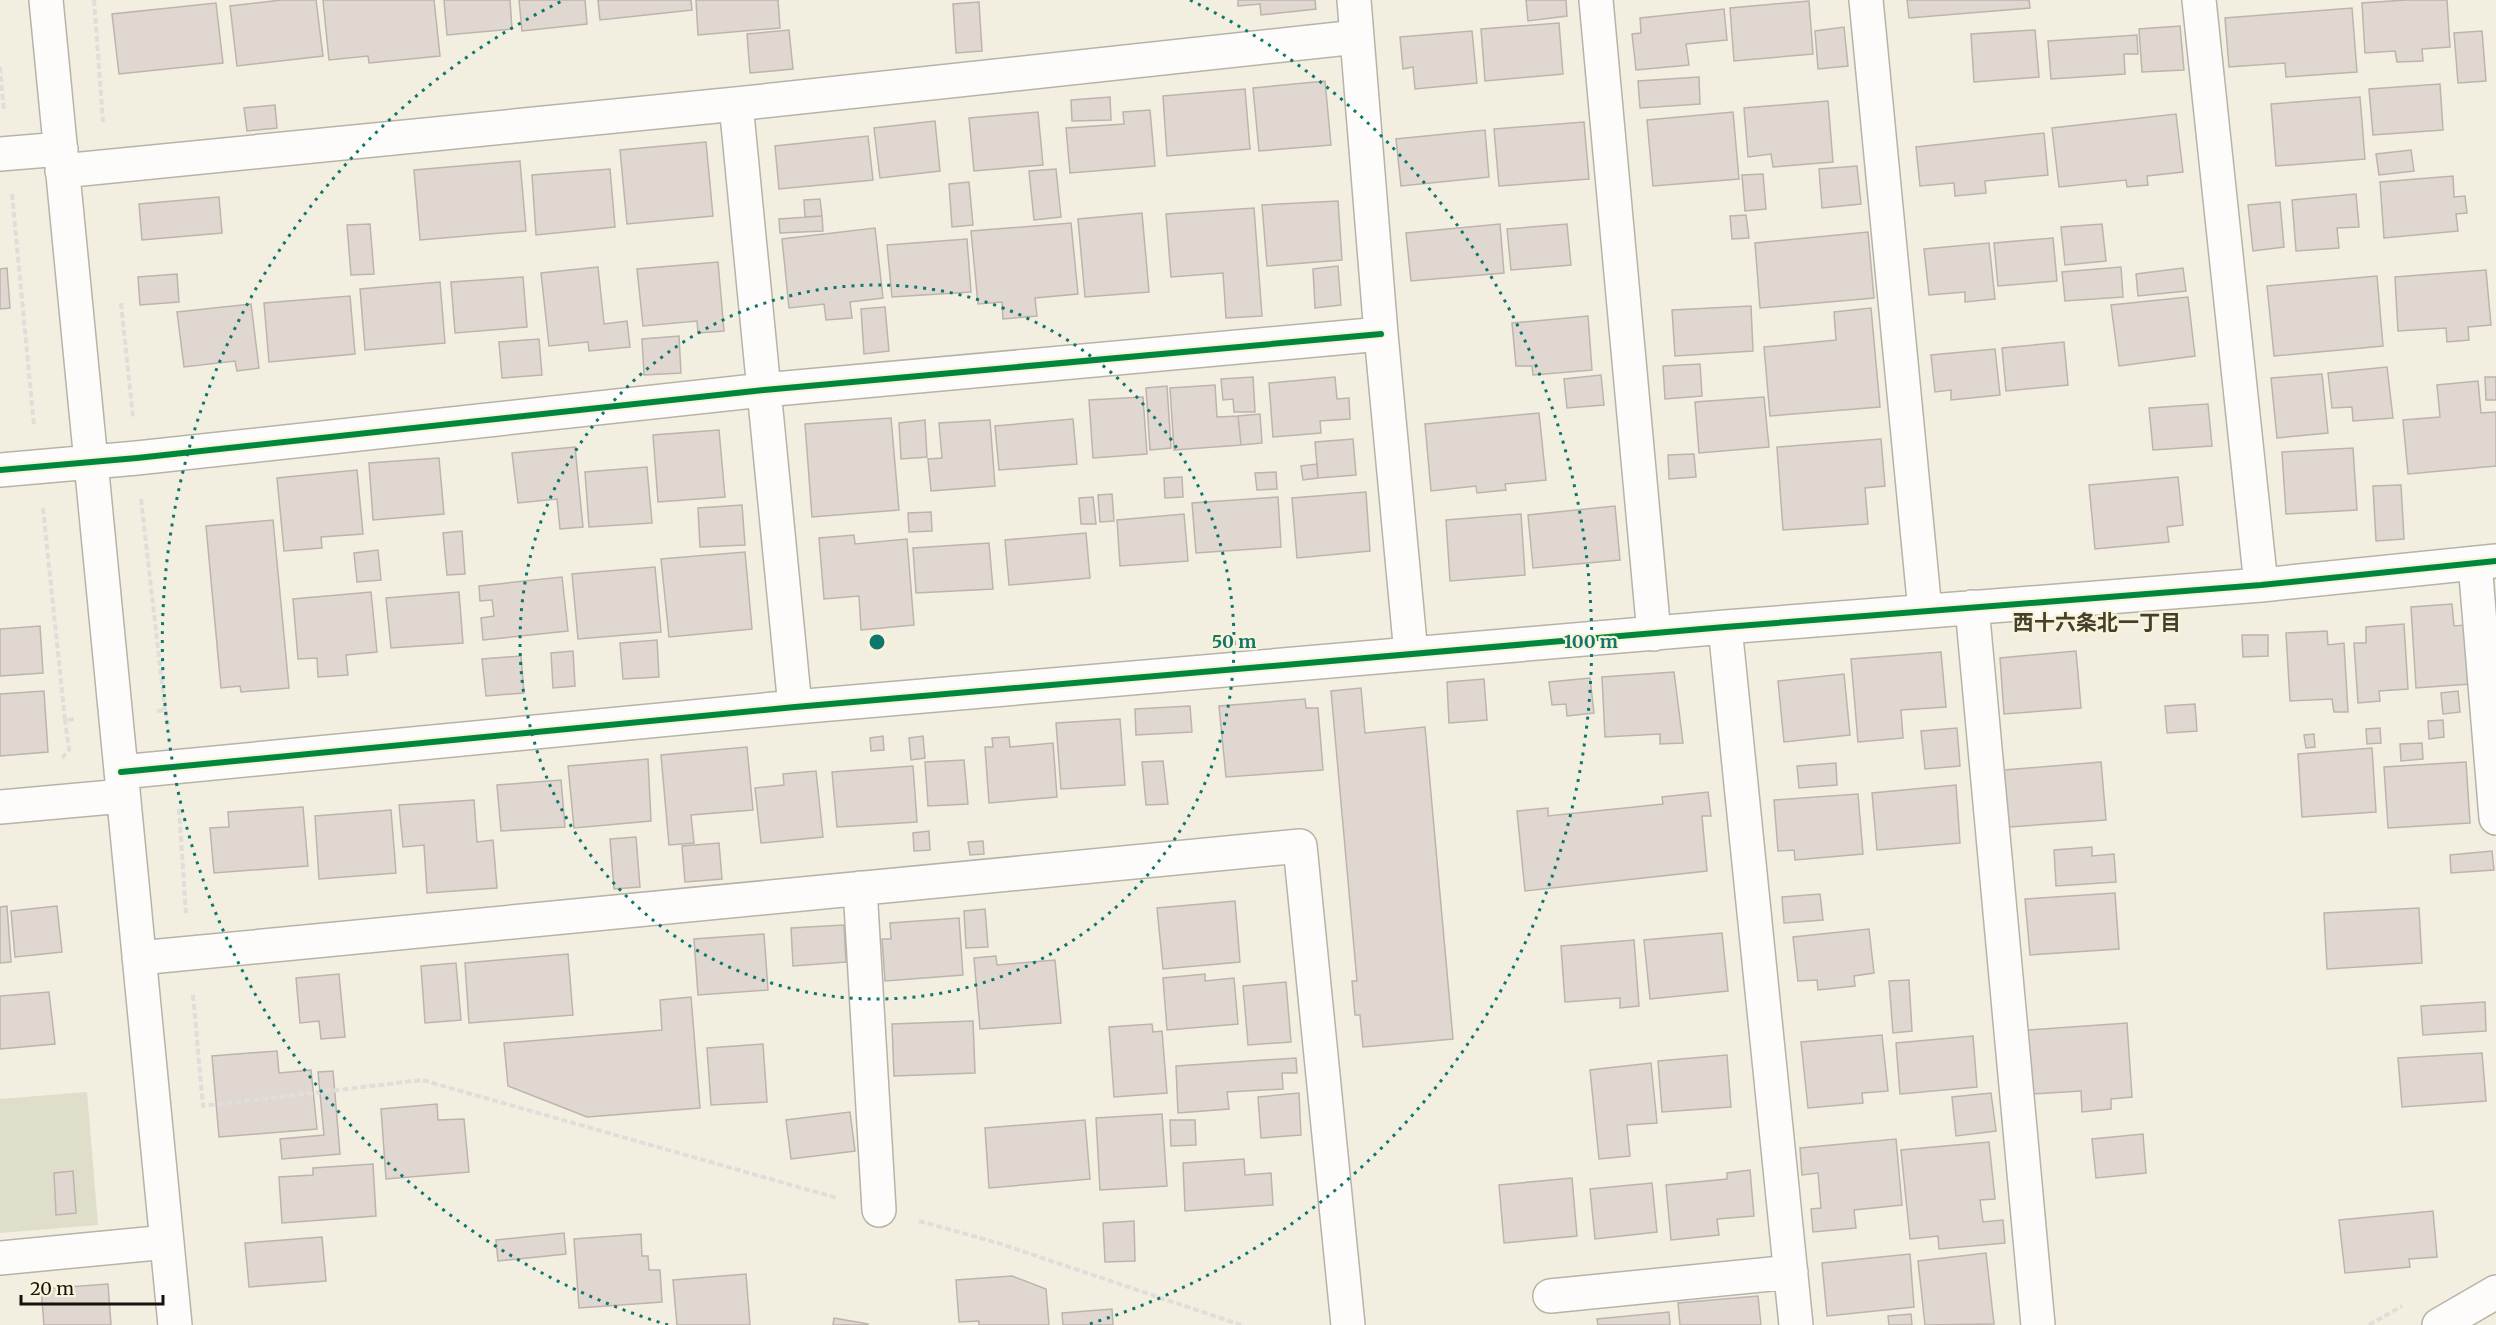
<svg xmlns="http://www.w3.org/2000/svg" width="2496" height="1325" viewBox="0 0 2496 1325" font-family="Merriweather,'Noto Sans JP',serif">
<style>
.green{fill:#dedeca}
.building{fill:#e0d7d0;stroke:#bcb4ad;stroke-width:1.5}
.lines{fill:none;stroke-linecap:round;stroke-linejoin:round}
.minor-casing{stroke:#b7b3a8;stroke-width:36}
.path{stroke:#dfded9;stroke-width:4;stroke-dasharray:6 3;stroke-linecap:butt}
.minor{stroke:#fdfcfa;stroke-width:33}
.cycleway-casing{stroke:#f9f3d9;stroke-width:10}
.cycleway{stroke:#00873e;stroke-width:6}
.ring{fill:none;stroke:#0f766e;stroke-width:3;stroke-dasharray:3 6}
.labels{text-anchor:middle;stroke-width:4.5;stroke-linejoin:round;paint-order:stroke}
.neighbourhood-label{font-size:21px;font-weight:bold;fill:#443f2a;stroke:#f9f3d9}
.centre{fill:#0f766e;stroke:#f9f3d9;stroke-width:3}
.ring-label{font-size:18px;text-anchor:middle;font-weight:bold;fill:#0f766e;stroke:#f9f3d9;stroke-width:4.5;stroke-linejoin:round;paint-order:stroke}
</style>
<rect width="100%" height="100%" fill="#f2eee0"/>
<path class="green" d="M87,1092L98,1225L0,1233V1099Z"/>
<path class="building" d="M281,0H316L323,56L237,66L230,6Z
M323,0H434L440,56L369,63L368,56L329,60Z
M444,0H510L512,29L447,35Z
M519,0H585L587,24L522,31Z
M598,0H691L692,10L600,20Z
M696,0H778L780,28L698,35Z
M1238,0H1315L1316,9L1261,15L1260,4L1238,6Z
M1526,0H1566L1567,16L1528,21Z
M1907,0H2029L2030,8L1909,18Z
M2406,0H2447L2450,47L2422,49L2423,61L2397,62L2395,51L2365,53L2362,3Z
M1809,1L1813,54L1734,61L1730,8Z
M979,2L982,51L956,53L953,4Z
M216,3L223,63L119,74L112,14Z
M2352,8L2357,72L2286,77L2285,63L2229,67L2225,18Z
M1724,9L1727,40L1686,44L1689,65L1636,70L1632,34L1641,33L1640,18Z
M1559,23L1563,74L1485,81L1481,29Z
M2180,26L2184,70L2142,72L2139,29Z
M1844,27L1848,66L1818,69L1815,31Z
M789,30L793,69L750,73L747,34Z
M2035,30L2039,77L1974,82L1971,34Z
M1472,31L1477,83L1415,89L1413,67L1403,69L1400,37Z
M2482,31L2486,81L2458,83L2454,33Z
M2137,35L2138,54H2124L2125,74L2051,79L2048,41Z
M1699,77L1700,104L1640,108L1638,81Z
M1325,81L1331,145L1259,151L1253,88Z
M2440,84L2443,130L2373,135L2369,89Z
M1245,89L1250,149L1167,156L1163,96Z
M1110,97L1111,120L1072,121L1071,100Z
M2360,97L2365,159L2276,166L2271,104Z
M1828,101L1833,162L1773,167L1771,154L1748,157L1744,108Z
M275,105L277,128L247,131L244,108Z
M1150,110L1155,166L1070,173L1066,128L1124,124L1123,112Z
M1038,112L1043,165L974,171L969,118Z
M1733,112L1739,179L1653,186L1647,120Z
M2176,114L2183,172L2147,176L2148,185L2127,187L2126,180L2059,187L2052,128Z
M935,121L940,171L880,178L874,128Z
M1584,122L1589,179L1499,186L1494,129Z
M1485,130L1489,177L1401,186L1396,139Z
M2044,133L2048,175L1985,181L1986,193L1955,196L1954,183L1920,186L1916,147Z
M868,136L873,180L779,189L775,146Z
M706,142L713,216L627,224L620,150Z
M2411,150L2414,171L2379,175L2376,154Z
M520,161L526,231L420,240L414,170Z
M1857,166L1861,204L1822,208L1819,169Z
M610,169L615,227L536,235L532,175Z
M1056,169L1061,217L1034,220L1029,171Z
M1763,174L1766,209L1745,211L1742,175Z
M2453,176L2454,197L2465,196L2467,213L2456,214L2458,231L2384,238L2380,182Z
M969,182L973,225L952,227L949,184Z
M2356,194L2359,227L2337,228L2339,248L2296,251L2292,200Z
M219,197L222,233L142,240L139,204Z
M820,199L822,216L805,217L804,200Z
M1338,201L1342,260L1267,266L1262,205Z
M2280,202L2284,247L2253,251L2248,205Z
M1254,208L1262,316L1226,318L1223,273L1171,277L1166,214Z
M1142,213L1149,292L1085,297L1078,219Z
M1746,215L1749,238L1732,239L1730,216Z
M822,216L823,231L780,233L779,219Z
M1071,223L1078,294L1035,298L1037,316L1003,319L1002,302L978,304L971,231Z
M370,224L374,274L351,275L347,225Z
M1500,224L1504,273L1411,281L1406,233Z
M1567,224L1571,265L1511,270L1507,229Z
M2102,224L2106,261L2065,265L2061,227Z
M875,228L883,298L850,302L852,318L826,320L824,304L789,308L782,239Z
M1868,232L1874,298L1760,308L1755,243Z
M2053,238L2057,281L1998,286L1994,243Z
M967,239L971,292L892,297L887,245Z
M1989,243L1995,299L1965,302V292L1929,295L1924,249Z
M718,262L724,331L698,333L697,321L643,326L637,269Z
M1338,266L1341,305L1315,308L1313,269Z
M598,267L604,324L627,321L630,347L589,351L588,342L549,346L541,273Z
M2121,267L2123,297L2065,301L2062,272Z
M7,268L10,308L0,309V269Z
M2183,268L2186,291L2138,296L2136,274Z
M2486,270L2491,325L2468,327L2469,340L2447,342L2446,328L2398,331L2395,277Z
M177,274L179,302L140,305L138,277Z
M2377,276L2383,346L2274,356L2267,286Z
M523,277L527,327L455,333L451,282Z
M440,282L445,343L365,350L360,289Z
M350,296L355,354L269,362L264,303Z
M2188,297L2195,356L2119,366L2111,305Z
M251,304L259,368L237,371L235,361L184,367L177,312Z
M1751,306L1753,351L1675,356L1672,310Z
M885,307L889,351L864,354L861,309Z
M1871,308L1880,407L1770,416L1764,347L1836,340L1834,312Z
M1588,316L1592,370L1533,375L1532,366H1516L1512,323Z
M679,336L681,373L644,375L642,339Z
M539,339L542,375L502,378L499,342Z
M2064,342L2068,385L2006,391L2002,348Z
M1995,349L2000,395L1951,400V390L1935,392L1931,355Z
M1700,364L1702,396L1665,399L1663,366Z
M2387,367L2393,418L2353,421L2352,407L2332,408L2328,373Z
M2322,374L2328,433L2277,438L2271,378Z
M1601,375L1604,405L1567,408L1564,379Z
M1253,377L1255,412H1234L1233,399L1223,400L1221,379Z
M1335,377L1337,399L1349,398L1350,419L1320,421L1321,433L1273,437L1269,383Z
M2485,377H2496V400H2486Z
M2478,381L2481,413L2496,412V466L2408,474L2403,420L2440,417L2437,385Z
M1215,385L1217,417L1238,416L1241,445L1174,450L1170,388Z
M1167,386L1171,448L1150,450L1146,388Z
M1143,397L1147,454L1093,458L1089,400Z
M1764,397L1769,447L1699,453L1695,402Z
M2208,404L2212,446L2153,450L2149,408Z
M1539,413L1546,480L1505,484L1506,490L1477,493L1476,486L1431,491L1425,424Z
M1260,414L1262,443L1241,445L1238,416Z
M891,418L899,510L812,517L805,424Z
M1073,419L1077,464L999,470L995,426Z
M925,420L927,457L901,459L899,423Z
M990,420L995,486L931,491L928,459L942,458L939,423Z
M719,430L725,497L658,502L653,435Z
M1353,439L1356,475L1318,478L1315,442Z
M1881,439L1885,486L1865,488L1868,524L1783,530L1777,447Z
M575,447L583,527L560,529L557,499L518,503L512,453Z
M2353,448L2357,510L2286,514L2282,452Z
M1694,454L1696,477L1669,479L1668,455Z
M439,458L444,514L373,520L369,463Z
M1317,464L1318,478L1303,480L1301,466Z
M647,467L652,523L589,527L585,472Z
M357,470L363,534L321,537L322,548L284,551L277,478Z
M1276,472L1277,489L1257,490L1255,473Z
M1182,477L1183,497L1165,498L1164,478Z
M2178,477L2183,525L2167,527L2169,542L2095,549L2089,485Z
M2401,485L2404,539L2376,541L2373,486Z
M1366,492L1370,551L1297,558L1292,498Z
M1112,494L1114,521L1100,522L1098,495Z
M1093,497L1096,524H1081L1079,498Z
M1278,497L1281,547L1196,553L1192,503Z
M742,505L745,545L700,547L698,508Z
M1615,506L1620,560L1533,568L1528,515Z
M931,512L932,531L909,532L908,513Z
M1184,514L1188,561L1120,566L1117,520Z
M1521,514L1525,575L1450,581L1446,520Z
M273,520L289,688L241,692L240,686L221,688L206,526Z
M462,531L465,574L447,575L443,533Z
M1086,533L1090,578L1009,585L1005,540Z
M854,535L855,544L907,539L914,625L861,630L859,596L824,599L819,538Z
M989,543L993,589L916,593L913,548Z
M378,550L381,580L357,582L354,553Z
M745,552L752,629L669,637L661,559Z
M655,567L661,632L578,639L572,574Z
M562,577L568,631L483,640L481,618L494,616L492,600L480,601L479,586Z
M371,592L377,652L346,655L348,675L318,677L317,658L298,659L293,599Z
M459,592L463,643L391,648L386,598Z
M2452,604L2454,626L2466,625L2470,684L2416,688L2411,607Z
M2404,624L2408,689L2379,691L2380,701L2358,703L2354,643H2366V627Z
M40,626L43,673L0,676V629Z
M2327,631L2328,645L2344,643L2348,712H2334L2332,699L2290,701L2286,633Z
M2242,635H2268V656L2243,657Z
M657,640L659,677L623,679L620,643Z
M573,651L575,686L553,688L551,653Z
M2076,651L2081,708L2004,714L2000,658Z
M1941,652L1946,707L1901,710L1903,738L1858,742L1851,659Z
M521,656L524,693L486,696L482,659Z
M1674,672L1683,743L1660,744V734L1605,737L1602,677Z
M1844,674L1850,735L1784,742L1778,681Z
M1590,678L1594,713L1567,716L1566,704L1552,705L1549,682Z
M1484,679L1487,720L1449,723L1447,682Z
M1361,688L1365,733L1425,727L1453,1039L1363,1047L1360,1015H1355L1352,981H1357L1331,691Z
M44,691L48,752L0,756V694Z
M2458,691L2460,712L2443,714L2441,693Z
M1305,699L1306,708H1318L1323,770L1226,777L1219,706Z
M2195,704L2197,731L2167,733L2165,706Z
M1190,706L1192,732L1136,735L1135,709Z
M1120,719L1125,785L1061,789L1056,723Z
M2443,720L2444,737L2429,739L2428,721Z
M1957,728L1960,766L1925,769L1921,731Z
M2380,728L2381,743L2367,744L2366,729Z
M2314,734L2315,747L2306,748L2304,735Z
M883,736L884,750L871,751L870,738Z
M923,736L925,758L911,760L909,738Z
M1009,737L1010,747L1053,743L1057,797L989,803L985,747H993L992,738Z
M2422,743L2423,759L2401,761L2400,744Z
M747,747L753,810L691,815L694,843L669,845L661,755Z
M2372,748L2376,812L2302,817L2298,754Z
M648,759L651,821L574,828L568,766Z
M964,760L968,804L928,806L925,762Z
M1163,761L1168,804L1146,805L1142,762Z
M2101,762L2106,820L2009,827L2004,770Z
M2466,762L2470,823L2388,828L2384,767Z
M1836,763L1837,785L1799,788L1797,766Z
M913,766L917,822L837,827L832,772Z
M816,771L823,837L761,843L755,788L784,785L783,774Z
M561,780L565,827L501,831L497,785Z
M1956,785L1960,843L1877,850L1872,793Z
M1708,792L1711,816H1702L1707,871L1525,891L1517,811L1548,808V816L1663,804L1662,797Z
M1858,794L1863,854L1795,860L1794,850L1778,851L1774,800Z
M474,800L477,842L493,840L497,888L427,893L424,845L403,847L399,805Z
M303,807L308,866L214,873L210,828L229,827L228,812Z
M391,810L396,873L319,879L315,816Z
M929,831L930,850L914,851L913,833Z
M636,837L640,887L614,889L610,839Z
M983,841L984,854L970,855L968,842Z
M719,843L722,879L685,882L682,846Z
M2092,847V856L2114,854L2116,882L2056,886L2054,850Z
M2492,851L2494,870L2451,873L2450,855Z
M2115,893L2119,949L2030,955L2025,899Z
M1820,894L1823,920L1784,923L1782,897Z
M1235,901L1240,962L1163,969L1157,908Z
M7,906L11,962L0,963V907Z
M57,906L62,952L15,957L11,911Z
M2419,908L2422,963L2327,969L2324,913Z
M985,909L988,947L966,948L964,911Z
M959,918L963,975L885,981L882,939H891L890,923Z
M844,925L846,962L793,966L791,928Z
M1869,929L1874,973L1854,976L1855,986L1818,990L1817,980L1798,981L1793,937Z
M1722,933L1728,991L1650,999L1644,940Z
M764,934L768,990L698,995L694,939Z
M1634,940L1639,1006L1620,1008V998L1565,1002L1561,946Z
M568,954L573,1015L469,1023L465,963Z
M996,956L997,965L1055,960L1061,1023L980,1029L974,958Z
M456,963L461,1020L425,1023L421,966Z
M339,974L345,1037L321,1039L319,1021L300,1023L296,978Z
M1205,974V981L1234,978L1238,1024L1167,1030L1163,978Z
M1909,980L1912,1031L1893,1033L1889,981Z
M1286,982L1291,1042L1248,1045L1243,986Z
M49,992L55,1044L0,1049V996Z
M691,997L700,1108L587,1117L508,1086L504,1043L662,1030L660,1000Z
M2485,1002L2486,1031L2423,1035L2421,1006Z
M973,1021L975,1073L894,1076L892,1024Z
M2127,1023L2132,1097L2111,1099V1109L2082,1112L2081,1091L2031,1094L2027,1030Z
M1152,1024L1153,1032L1162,1031L1167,1093L1114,1097L1109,1027Z
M1882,1035L1888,1091L1862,1093L1863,1103L1808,1108L1801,1042Z
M1973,1036L1977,1087L1900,1094L1896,1043Z
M763,1044L767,1102L711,1105L707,1048Z
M277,1051L279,1073L311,1070L317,1129L219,1137L212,1056Z
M2482,1053L2486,1101L2402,1107L2398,1058Z
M1727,1055L1731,1107L1662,1112L1658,1061Z
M1296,1058L1297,1073H1282L1283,1089L1227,1092L1229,1109L1178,1113L1176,1066Z
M1651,1063L1657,1123L1627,1125L1630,1156L1599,1159L1590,1070Z
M333,1071L340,1154L282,1159L280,1139L324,1135L318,1072Z
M1299,1093L1301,1135L1261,1138L1258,1097Z
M1991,1093L1996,1131L1956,1136L1952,1097Z
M437,1104L438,1120L464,1119L469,1172L386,1179L381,1109Z
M850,1112L855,1151L791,1159L786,1120Z
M1162,1114L1167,1186L1100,1190L1096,1118Z
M1085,1120L1090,1179L989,1188L985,1128Z
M1170,1120H1195L1196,1145L1171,1146Z
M2143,1134L2146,1173L2096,1178L2092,1139Z
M1896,1139L1902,1205L1854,1210L1856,1228L1813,1232L1811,1209L1821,1208L1818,1173L1802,1175L1800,1148Z
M1989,1142L1995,1199L1980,1200L1983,1222L2003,1220L2005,1243L1939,1249L1938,1236L1910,1239L1901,1150Z
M1244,1159L1245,1175L1271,1173L1273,1205L1185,1211L1183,1163Z
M373,1164L376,1216L282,1223L279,1177L313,1175V1168Z
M1750,1170L1754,1216L1717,1219L1719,1235L1671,1240L1666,1185L1727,1179V1173Z
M73,1171L76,1213L56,1215L54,1173Z
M1572,1178L1577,1236L1504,1243L1499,1185Z
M1652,1183L1657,1232L1595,1239L1590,1189Z
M2433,1211L2437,1257L2409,1259L2410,1267L2345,1273L2339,1220Z
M1134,1221L1135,1261L1105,1262L1103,1223Z
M564,1233L566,1254L498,1261L496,1240Z
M641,1234L642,1256H648L649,1270H660L662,1302L579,1308L574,1239Z
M322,1237L326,1281L249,1287L245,1243Z
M1986,1253L1994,1324L1925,1325L1918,1261Z
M1910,1254L1914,1307L1827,1316L1822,1263Z
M746,1274L750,1325H677L673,1280Z
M1012,1276L1046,1289L1049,1325H979V1321L959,1322L956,1280Z
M108,1284L111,1325H44L41,1289Z
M1758,1296L1761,1325H1680L1678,1303Z
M1112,1309L1113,1325H1063L1062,1313Z
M1669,1312L1670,1325H1598L1597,1319Z
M1911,1314L1912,1325H1889L1888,1316Z
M834,1318L868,1324L867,1325H833Z"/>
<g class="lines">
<g class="minor-casing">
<path id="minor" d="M46,0L175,1325
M1354,0L1381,334L1411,654
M1596,0L1654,634
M1866,0L1925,611
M2199,0L2261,585
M736,104L795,707
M0,154L61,149
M62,171L736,104L1357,37
M0,470L137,458L764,390L1381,334
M2475,563L2496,818
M1972,607L2038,1325
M1725,627L1796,1325
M121,772L795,707L1725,627L2261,585L2496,561
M0,807L123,796
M860,888L879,1210
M139,958L1300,846L1348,1325
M0,1258L167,1242
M1550,1296L1791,1272
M2439,1325L2496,1292"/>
</g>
<path class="path" d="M94,0L103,122
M0,67L4,112
M12,194L34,426
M121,303L133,417
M141,499L165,710
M43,508L65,720L75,719
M157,711L165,710L168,725
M62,758L69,750L65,720
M179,809L186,913
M193,995L203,1106L422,1080L837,1198
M919,1221L998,1243L1241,1325
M2369,1325L2402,1306"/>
<use href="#minor" class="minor"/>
<g class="cycleway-casing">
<path id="cycleway" d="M0,470L137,458L764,390L1381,334
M121,772L795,707L1725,627L2261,585L2496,561"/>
</g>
<use href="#cycleway" class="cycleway"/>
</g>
<g class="ring">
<circle cx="877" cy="642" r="357"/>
<path d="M668 1325A714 714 0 0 1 564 0M1190 0A714 714 0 0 1 1086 1325"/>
</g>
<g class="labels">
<g class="neighbourhood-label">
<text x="2097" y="630">西十六条北一丁目</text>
</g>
</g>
<circle cx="877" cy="642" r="9" class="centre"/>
<g class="ring-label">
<text x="1234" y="648">50 m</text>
<text x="1591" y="648">100 m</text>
</g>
<path d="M21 1295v9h142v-9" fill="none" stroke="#15130b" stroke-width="3"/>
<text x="30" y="1295" font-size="18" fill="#15130b" stroke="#f9f3d9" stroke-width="4.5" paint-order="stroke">20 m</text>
</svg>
